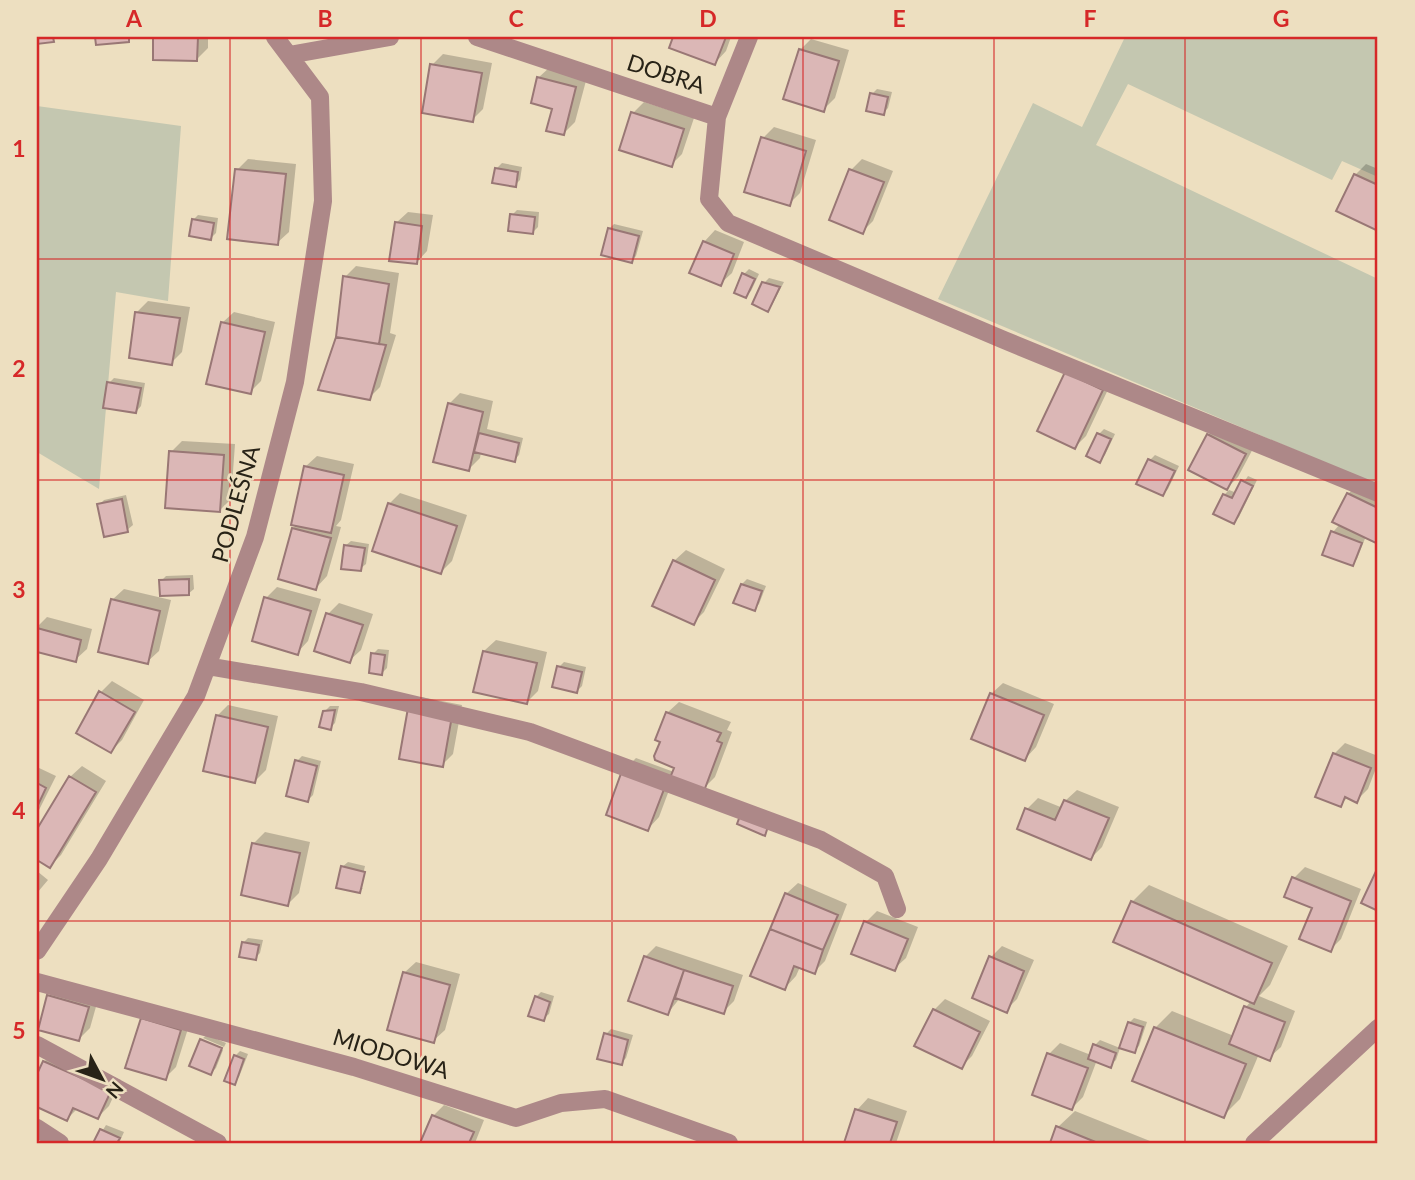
<svg xmlns="http://www.w3.org/2000/svg" width="1415" height="1180" viewBox="0 0 1415 1180" font-family="Lato,sans-serif">
<style>
.green{fill:#c4c7b0}
.shadow{fill:#0003}
.building{fill:#dbb7b6;stroke:#997775;stroke-width:2}
.lines{fill:none;stroke-linecap:round;stroke-linejoin:round}
.minor{stroke:#ad8888;stroke-width:18}
.grid{fill:none;stroke:#d62828;stroke-width:2;stroke-opacity:0.55}
.labels{text-anchor:middle;stroke-width:5;stroke-linejoin:round;paint-order:stroke}
.street-label{font-size:23px;fill:#282317;stroke:#eddfc0}
.neatline{fill:none;stroke:#d62828;stroke-width:2.5}
.grid-label{font-size:23px;text-anchor:middle;font-weight:bold;fill:#d62828}
</style>
<rect width="100%" height="100%" fill="#eddfc0"/>
<path class="green" d="M1125,37H1378V177L1342,161L1332,180L1128,84L1096,145L1378,279V485L938,299L1033,103L1082,127Z
M37,106L181,126L168,301L116,292L99,489L37,452Z"/>
<path class="shadow" d="M155,37H208V48L197,59L155,58Z
M675,37H731L726,51L715,63L671,47Z
M811,39L849,50L835,98L823,110L800,50Z
M443,54L492,63L483,109L472,120L432,65Z
M550,67L587,77L575,122L564,133L538,78Z
M877,89L892,92L888,108L883,113L872,94Z
M644,102L694,118L682,154L671,165L633,113Z
M774,127L816,140L800,193L789,204L763,138Z
M248,159L296,164L289,232L277,243L237,170Z
M862,159L893,171L873,221L862,232L851,170Z
M502,163L522,167L520,180L515,185L497,168Z
M1366,164L1378,169V229L1339,210L1355,175Z
M517,210L539,212L538,227L533,232L512,215Z
M408,212L433,215L427,251L416,263L396,223Z
M198,215L218,218L216,233L211,238L193,220Z
M614,224L643,231L636,256L631,261L609,229Z
M715,230L744,242L732,273L720,284L692,272L704,242Z
M356,266L399,273L390,333L396,335L380,387L369,398L338,338L345,277Z
M749,269L759,274L751,291L746,296L744,274Z
M769,278L784,282L772,305L767,310L764,283Z
M148,301L190,307L182,352L171,363L137,312Z
M234,312L275,322L261,381L250,392L222,323Z
M114,378L145,383L141,406L136,412L109,383Z
M1113,379L1086,436L1075,447L1039,430Z
M460,393L493,401L487,429L523,438L519,455L514,460L481,452L480,458L469,469L449,404Z
M1219,424L1256,443L1238,477L1227,488L1208,435Z
M1104,429L1115,434L1105,455L1100,461L1099,434Z
M182,441L235,444L231,499L220,510L171,452Z
M1155,455L1179,466L1168,489L1163,494L1150,460Z
M317,456L354,464L341,520L336,526L341,527L327,576L316,588L293,528L298,524L305,467Z
M1248,476L1257,480L1239,517L1234,522L1224,495L1229,490L1237,493Z
M1359,483L1378,492V542L1366,536L1357,559L1352,564L1333,532L1340,524L1348,494Z
M400,493L467,515L452,561L441,572L389,504Z
M126,495L133,525L127,530L99,505L104,500Z
M351,541L369,544L366,564L360,569L345,546Z
M686,550L725,569L704,612L693,623L674,561Z
M193,575L194,589L188,594L161,581L166,576Z
M747,579L766,586L759,604L754,609L742,584Z
M277,587L321,599L308,641L297,653L266,598Z
M124,589L171,600L159,651L147,662L112,600Z
M339,603L373,614L361,650L349,661L328,614Z
M47,617L92,629L87,649L75,660L37,650V627Z
M496,640L547,652L538,691L527,702L484,651Z
M378,649L389,650L387,668L382,673L373,654Z
M564,662L586,667L582,686L577,691L559,667Z
M112,681L144,700L122,740L111,751L101,692Z
M1003,683L1054,704L1036,747L1025,759L991,694Z
M421,697L462,705L453,754L442,765Z
M679,702L731,722L727,730L732,732L715,777L703,789L674,777L659,817L648,829L625,769L636,758L674,772L676,767L662,741L667,713Z
M228,705L278,716L266,770L255,781L217,716Z
M330,706H339L335,723L330,728L324,712Z
M1345,743L1378,756V763L1368,789L1357,800L1348,797L1340,805L1334,754Z
M302,756L321,761L313,795L308,800L297,761Z
M82,766L106,781L61,855L50,866L37,858V833L70,777Z
M37,767L56,776L37,814Z
M1077,790L1119,807L1102,847L1091,858L1019,828L1027,809L1038,798L1063,808L1065,801Z
M265,832L310,842L299,893L288,904L254,843Z
M348,862L365,866L360,888H363L360,891L342,867Z
M1305,867L1361,889L1341,939L1330,950L1314,907L1294,878Z
M37,871L48,880L37,893Z
M798,883L847,904L825,961L814,972L800,967L796,976L785,988L786,894Z
M1149,885L1288,946L1270,985L1259,996L1295,1011L1281,1047L1269,1058L1259,1054L1240,1099L1223,1116L1155,1028L1172,1011L1234,1036L1246,1007L1251,1001L1132,902Z
M877,911L918,927L906,958L894,969L866,922Z
M248,938L263,940L260,953L255,958L243,943Z
M656,946L743,975L734,1001L723,1012L680,998L668,1013L645,957Z
M1002,946L1034,960L1017,999L1006,1010L991,957Z
M416,962L460,974L445,1030L433,1041L404,973Z
M60,985L99,996L90,1028L79,1039L49,996Z
M541,992L554,996L549,1014L543,1019L536,997Z
M945,999L990,1021L972,1056L961,1067L934,1010Z
M1134,1018L1147,1022L1139,1046L1134,1051L1129,1023Z
M142,1019H191L176,1067L165,1078Z
M611,1029L633,1035L626,1058L621,1063L606,1034Z
M207,1035L226,1043L224,1047L203,1038Z
M1100,1040L1120,1048L1116,1060L1110,1065L1097,1060L1083,1097L1072,1108L1049,1054L1060,1043L1091,1055L1095,1045Z
M202,1041L223,1050L216,1068L211,1073Z
M55,1050L121,1080L109,1106L98,1117L78,1108L67,1119L37,1105V1078L44,1062Z
M240,1051L248,1054L239,1077L234,1082L235,1056Z
M868,1098L907,1111L896,1143H846L857,1110Z
M444,1105L484,1120L475,1143H422L433,1116Z
M1075,1111L1150,1141L1149,1143H1051L1058,1127Z
M106,1125L124,1132L119,1143H95Z"/>
<path class="building" d="M37,37H53L54,42L37,44Z
M95,37H129V42L96,45Z
M153,37H198L197,61L153,60Z
M673,37H726L715,65L669,48Z
M799,49L839,61L824,112L783,99Z
M430,64L482,73L473,122L422,113Z
M537,77L576,87L564,135L546,131L552,109L531,103Z
M870,93L888,97L884,115L866,111Z
M631,112L684,129L672,167L619,150Z
M761,137L806,151L790,206L744,192Z
M495,168L518,172L516,187L492,183Z
M235,169L286,174L278,245L227,239Z
M849,169L884,182L863,234L829,220Z
M1354,174L1378,185V231L1336,211Z
M510,214L535,217L533,234L508,231Z
M192,219L214,223L211,240L189,236Z
M395,222L422,226L417,264L389,261Z
M608,228L639,236L632,263L601,255Z
M703,241L734,254L721,286L689,273Z
M742,273L755,279L746,298L734,293Z
M343,276L389,284L379,344L336,337Z
M762,282L780,287L768,312L752,304Z
M135,312L180,318L172,365L129,358Z
M221,322L265,332L251,394L206,384Z
M336,337L386,345L370,400L318,390Z
M1065,372L1103,390L1075,449L1037,431Z
M107,382L141,388L136,413L103,408Z
M448,403L483,412L469,471L433,462Z
M479,433L519,443L515,462L474,452Z
M1097,433L1111,439L1100,463L1086,456Z
M1207,434L1246,454L1227,490L1188,470Z
M169,451L224,455L220,512L165,508Z
M1148,459L1175,471L1163,496L1136,484Z
M304,466L344,475L331,533L291,525Z
M1241,480L1253,486L1234,524L1213,514L1223,494L1232,498Z
M1347,493L1378,508V544L1332,522Z
M122,499L128,532L104,537L97,504Z
M388,503L457,526L441,574L372,551Z
M292,528L331,538L316,590L278,579Z
M1331,531L1362,543L1353,566L1322,555Z
M344,545L365,548L361,571L341,569Z
M673,560L715,580L694,625L652,606Z
M189,579V595L160,596L159,580Z
M741,584L762,591L755,611L733,603Z
M264,597L311,611L298,655L252,641Z
M111,599L160,611L148,664L98,652Z
M326,613L363,625L350,663L314,651Z
M37,628L81,640L76,662L37,652Z
M483,651L537,663L527,704L473,692Z
M371,653L385,655L382,675L369,673Z
M557,666L582,672L577,693L552,687Z
M99,691L135,712L111,753L76,733Z
M990,693L1044,715L1025,761L971,739Z
M408,708L452,716L443,767L399,759Z
M335,710L331,730L319,727L323,711Z
M666,712L721,733L717,741L722,743L704,791L670,778L674,768L655,760L654,756L660,742L655,740Z
M216,715L268,727L255,783L203,771Z
M1333,753L1371,768L1357,803L1345,797L1341,807L1315,797Z
M295,760L317,766L308,802L286,796Z
M623,768L666,784L648,831L606,815Z
M69,776L96,792L50,868L37,860V829Z
M37,783L46,788L37,807Z
M1064,800L1109,818L1091,860L1017,829L1025,808L1055,820Z
M741,813L769,823L765,836L737,824Z
M252,843L300,853L288,906L241,895Z
M341,866L365,872L360,893L336,888Z
M1378,867V911L1361,903Z
M1292,877L1351,901L1331,952L1299,939L1312,908L1284,897Z
M785,893L838,915L823,950L770,929Z
M1131,901L1272,963L1254,1004L1113,942Z
M864,921L908,939L895,971L851,954Z
M770,929L823,950L815,974L794,966L785,990L750,976Z
M242,942L259,945L256,960L239,957Z
M644,956L684,970L668,1015L628,1001Z
M989,956L1024,971L1007,1013L972,998Z
M684,970L733,986L724,1014L675,998Z
M403,972L450,985L434,1043L387,1030Z
M47,995L89,1007L79,1041L38,1030Z
M535,996L550,1002L544,1021L528,1016Z
M1244,1006L1285,1022L1270,1061L1229,1044Z
M933,1009L980,1032L962,1069L914,1046Z
M141,1018L181,1030L166,1080L125,1068Z
M1128,1022L1143,1027L1135,1053L1119,1048Z
M1154,1027L1246,1064L1224,1118L1132,1081Z
M604,1033L628,1040L622,1065L597,1059Z
M200,1039L222,1048L211,1075L189,1066Z
M1093,1044L1116,1053L1111,1068L1088,1059Z
M1047,1053L1088,1068L1072,1110L1032,1095Z
M234,1055L244,1059L235,1085L224,1081Z
M43,1061L111,1091L98,1119L73,1108L67,1121L37,1107V1074Z
M855,1109L897,1122L890,1143H844Z
M432,1115L474,1132L469,1143H420Z
M1056,1126L1098,1143H1050Z
M100,1129L120,1138L117,1143H93Z"/>
<g class="lines">
<path class="minor" d="M477,37L717,117L749,37
M289,55L390,37
M717,117L709,199L728,223L1004,340L1378,493
M207,666L361,692L530,732L821,840L885,876L897,909
M37,951L99,859L196,696L255,537L295,382L323,201L320,97L275,37
M37,982L354,1067L516,1118L561,1103L605,1099L729,1143
M37,1045L218,1143
M37,1128L60,1143
M1254,1143L1378,1028"/>
</g>
<path class="grid" d="M230,37V1143M421,37V1143M612,37V1143M803,37V1143M994,37V1143M1185,37V1143M37,259H1378M37,480H1378M37,700H1378M37,921H1378"/>
<g class="labels">
<g class="street-label">
<text transform="translate(666 74) rotate(18)" y="8">DOBRA</text>
<text transform="translate(236 504) rotate(-74)" y="8">PODLEŚNA</text>
<text transform="translate(391 1054) rotate(17)" y="8">MIODOWA</text>
</g>
</g>
<rect width="1415" height="1180" fill="none" stroke="#eddfc0" stroke-width="77"/>
<g transform="translate(102 1079) rotate(131)" stroke="#eddfc0" stroke-width="5" paint-order="stroke">
<path d="M0-5L12 26L0 18L-12 26Z" fill="#282317"/>
<text y="-10" font-size="19" font-weight="bold" text-anchor="middle" fill="#282317">N</text>
</g>
<rect x="38" y="38" width="1338" height="1104" class="neatline"/>
<g class="grid-label">
<text x="134" y="27">A</text>
<text x="325" y="27">B</text>
<text x="516" y="27">C</text>
<text x="708" y="27">D</text>
<text x="899" y="27">E</text>
<text x="1090" y="27">F</text>
<text x="1281" y="27">G</text>
<text x="19" y="157">1</text>
<text x="19" y="377">2</text>
<text x="19" y="598">3</text>
<text x="19" y="819">4</text>
<text x="19" y="1039">5</text>
</g>
</svg>
